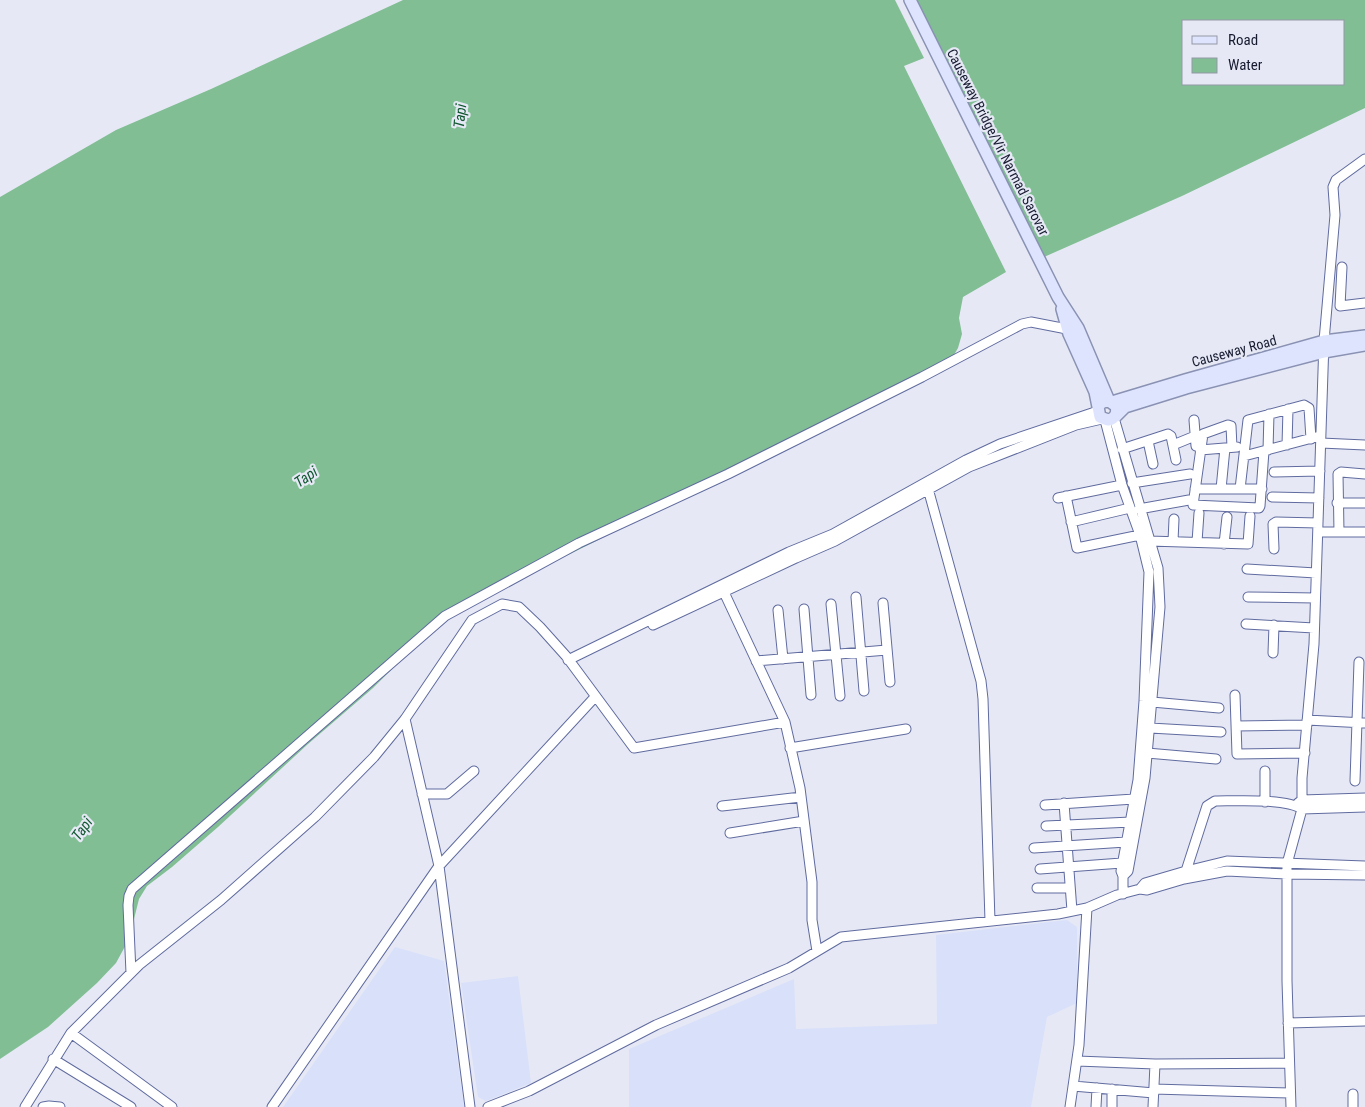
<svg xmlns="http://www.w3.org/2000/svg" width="1365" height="1107" viewBox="0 0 1365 1107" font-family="'Roboto Condensed',sans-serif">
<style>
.built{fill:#d9e0fa}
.water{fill:#81be94;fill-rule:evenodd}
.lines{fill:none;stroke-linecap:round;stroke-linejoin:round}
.minor-casing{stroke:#606b9f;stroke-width:11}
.major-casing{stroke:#8a92b4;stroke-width:14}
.minor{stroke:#fff;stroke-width:9}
.major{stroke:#dee4fd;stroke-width:11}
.labels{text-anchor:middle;stroke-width:4.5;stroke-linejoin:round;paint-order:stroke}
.street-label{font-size:14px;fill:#171b30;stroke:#e6e9f5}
.water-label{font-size:15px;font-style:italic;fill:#115831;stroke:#e6e9f5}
</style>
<rect width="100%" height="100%" fill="#e6e9f5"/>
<path class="built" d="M1067,920L1077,927V1003L1047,1017L1031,1107H629V1049L794,979L796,1029L937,1024L936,935Z
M395,947L444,961L464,1107H283Z
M518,976L531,1083L486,1101L478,1097L461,983Z"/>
<path class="water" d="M403,0H895L924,58L904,66L1006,272L963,297L959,318L962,334L958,348L951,360L800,440L463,607L423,638L373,688L308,744L218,827L172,867L147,886L139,899L129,939L116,963L97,983L48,1027L0,1059V197L116,130L211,89Z
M916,0H1365V108L1182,196L1044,257ZM1184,21H1344V84H1184Z"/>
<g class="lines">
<g class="minor-casing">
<path id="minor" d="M1342,267L1340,306L1365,303
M1114,418L1158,568L1160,607L1145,778L1128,871L1123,876
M1105,420L1122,485L1140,535L1149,572L1144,701L1138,780L1121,871L1123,876V894
M1194,420L1196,446
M1148,441L1153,464
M1321,443L1365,445
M1173,445L1195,436
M1287,445L1288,409
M1232,447L1231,426L1228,425L1203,434L1193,505L1259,508L1260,506L1264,451
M1122,449L1168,434L1171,436L1176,460
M1200,450L1237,447
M1268,450L1269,414
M1244,456L1316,437
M1274,472L1320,471
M1132,483L1190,474
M927,485L981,681L983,699L990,921
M1195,489H1262
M1221,489L1225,448
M1240,489L1248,420L1304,405L1309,408L1311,439
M1066,496L1077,548L1140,535
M1272,497L1319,498
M1058,498L1122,485
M1337,503H1365
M1139,509L1189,500
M1071,522L1130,508
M1318,532H1365
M1339,532L1338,474L1341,472L1365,474
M1149,541L1248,544L1250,516
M1173,541L1174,519
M1197,542L1199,513
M1224,544L1227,517
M1274,549L1273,524L1276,522L1318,523
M1247,569L1316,573
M722,588L785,722
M856,597L864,691
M1248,597L1315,598
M883,603L890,682
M831,604L840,696
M804,609L811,695
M778,610L783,659
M1246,624L1314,628
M653,625L796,558L835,541L969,467L1076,425L1102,419
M1273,653L1274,625
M568,660L789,552L833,534L966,460L1000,444L1098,411
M756,661L887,650
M1235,695L1237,754L1305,753
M1152,702L1219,708
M405,719L439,866L470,1107
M1307,720L1365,723
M1236,726L1307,725
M1150,728L1221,732
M790,748L906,729
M1147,753L1216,759
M1355,781L1359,662
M422,794H447L474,771
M1265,802V771
M1064,803L1072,911
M1298,803L1302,800L1365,798
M1045,805L1134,799
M722,806L801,797
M1046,826L1131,822
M730,833L804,821
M1034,848L1126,842
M1040,869L1122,863
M1186,871L1207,806L1215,801C1236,801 1286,798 1302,809L1365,807
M1037,888H1069
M1140,889L1145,883L1186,871L1227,861L1365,866
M131,973L128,905L129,896L132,889L445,616L579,543L728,474L922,377L1022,324L1031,322L1067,329
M1288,1023L1365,1021
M71,1033L172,1107
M53,1059L131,1107
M1077,1061L1155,1064L1289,1063
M1073,1086L1154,1093
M1154,1089L1290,1093
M25,1107L71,1033L139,965L221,900L315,817L374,757L405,719L472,620L502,604L519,607L540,627L566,656L634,748L785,722L800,788L812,882V920L817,951
M43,1107L49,1106L60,1107
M272,1107L439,866L595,697
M488,1107L529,1091L656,1025L789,968L841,937L1058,914L1087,908
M1070,1107L1079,1045L1087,908L1117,895L1140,889L1147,890L1184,879L1227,871L1287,874L1365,875
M1096,1107L1097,1088
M1112,1107V1089
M1153,1107L1155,1064
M1291,1107L1287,981V864L1302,809V778L1314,644L1324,341L1335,215L1333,187L1336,180L1365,159
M1353,1107V1094"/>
</g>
<g class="major-casing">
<path id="major" d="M910,0L1058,297L1078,328L1109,401
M1062,309L1069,334L1095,392L1100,417L1108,420C1115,419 1118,413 1116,406L1109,401L1102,402L1098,407
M1112,402L1185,380L1324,341L1365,336
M1116,416L1125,407L1186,388L1324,352L1365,345"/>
</g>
<use href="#minor" class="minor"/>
<use href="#major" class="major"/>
</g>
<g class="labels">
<g class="street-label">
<text transform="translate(998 142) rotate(63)" y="5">Causeway Bridge/Vir Narmad Sarovar</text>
<text transform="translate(1234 351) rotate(-15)" y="5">Causeway Road</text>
</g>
<g class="water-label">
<text transform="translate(460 116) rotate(-84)" y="5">Tapi</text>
<text transform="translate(306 477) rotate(-34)" y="5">Tapi</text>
<text transform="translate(82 829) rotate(-54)" y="5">Tapi</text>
</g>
</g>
<rect x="1182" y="20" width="162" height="65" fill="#e6e9f5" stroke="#9397a6"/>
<rect x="1192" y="36" width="25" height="8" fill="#dee4fd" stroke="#9397a6"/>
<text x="1228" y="45" font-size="15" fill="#171b30">Road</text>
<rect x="1192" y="58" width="25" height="15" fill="#81be94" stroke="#9397a6"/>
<text x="1228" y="70" font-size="15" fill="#171b30">Water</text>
</svg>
